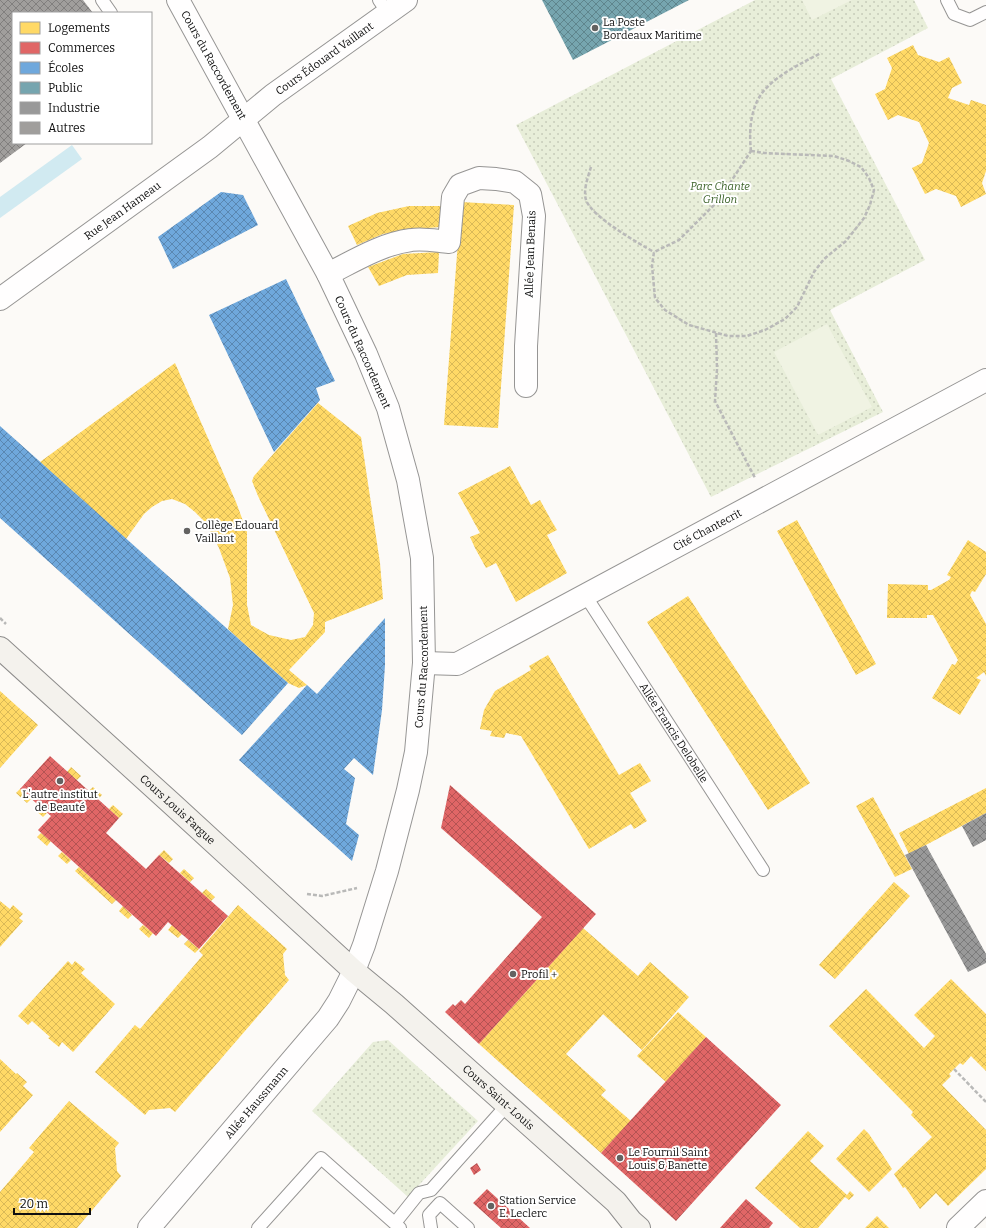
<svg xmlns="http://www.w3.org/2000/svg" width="986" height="1228" viewBox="0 0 986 1228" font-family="Bitter,serif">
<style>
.green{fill:url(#green-dots)}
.pitch{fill:#f0f3e3}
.water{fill:#d1eaf1}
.homes{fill:url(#homes-cross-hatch)}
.shops{fill:url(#shops-cross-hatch)}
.schools{fill:url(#schools-cross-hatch)}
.public{fill:url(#public-cross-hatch)}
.industry{fill:url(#industry-cross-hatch)}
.building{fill:url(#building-cross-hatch)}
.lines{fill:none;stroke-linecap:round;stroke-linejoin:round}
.service-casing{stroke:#969594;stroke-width:14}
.minor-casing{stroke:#969594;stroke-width:24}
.tertiary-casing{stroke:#969594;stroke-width:24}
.secondary-casing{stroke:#8d8c8b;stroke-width:24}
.path{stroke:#b9b9b8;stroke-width:2.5;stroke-dasharray:4 2;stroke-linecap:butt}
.service{stroke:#fffefe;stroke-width:12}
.minor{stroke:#fffefe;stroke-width:22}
.tertiary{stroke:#fffefe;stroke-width:22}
.secondary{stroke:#f4f2ed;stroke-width:22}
.poi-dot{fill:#636261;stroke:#fff;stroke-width:1.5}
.labels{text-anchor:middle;stroke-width:4;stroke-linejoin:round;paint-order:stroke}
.poi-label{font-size:11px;fill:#101010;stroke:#fff;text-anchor:start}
.street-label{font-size:11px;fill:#101010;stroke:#fff}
.park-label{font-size:11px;font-style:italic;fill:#3a6128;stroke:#fff}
</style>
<defs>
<pattern id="green-dots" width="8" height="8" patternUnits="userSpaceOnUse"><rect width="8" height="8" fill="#e8eed9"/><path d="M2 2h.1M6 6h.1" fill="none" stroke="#c6cbb9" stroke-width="1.8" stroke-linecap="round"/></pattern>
<pattern id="homes-cross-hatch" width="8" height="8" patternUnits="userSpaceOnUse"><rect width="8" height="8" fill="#ffd966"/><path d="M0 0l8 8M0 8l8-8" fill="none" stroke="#dab957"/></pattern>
<pattern id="shops-cross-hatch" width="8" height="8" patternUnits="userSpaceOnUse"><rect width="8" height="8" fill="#e06666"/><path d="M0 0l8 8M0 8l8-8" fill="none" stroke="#b45353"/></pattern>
<pattern id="schools-cross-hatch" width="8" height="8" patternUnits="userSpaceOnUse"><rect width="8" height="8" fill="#6fa8dc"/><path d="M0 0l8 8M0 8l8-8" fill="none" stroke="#5a87b1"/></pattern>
<pattern id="public-cross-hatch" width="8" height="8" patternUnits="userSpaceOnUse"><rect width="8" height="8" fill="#76a5af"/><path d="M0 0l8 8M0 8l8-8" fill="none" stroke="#5f858d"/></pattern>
<pattern id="industry-cross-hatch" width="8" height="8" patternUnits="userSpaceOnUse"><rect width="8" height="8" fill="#999"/><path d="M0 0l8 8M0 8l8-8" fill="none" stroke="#7b7b7b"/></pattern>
<pattern id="building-cross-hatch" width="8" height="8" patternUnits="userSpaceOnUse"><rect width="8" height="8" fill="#a09e9c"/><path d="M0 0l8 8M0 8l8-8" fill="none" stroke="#817f7e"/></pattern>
</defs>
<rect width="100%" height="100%" fill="#fcfaf7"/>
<path class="green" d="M755,0H914L928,28L831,79L925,260L830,310L883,412L711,497L516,125Z
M388,1040L478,1121L408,1197L312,1111L373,1042Z"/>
<path class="pitch" d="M802,0H852L812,20Z
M827,324L872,407L818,435L774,352Z"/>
<path class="water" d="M72,145L82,159L0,218V197Z"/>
<path class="homes" d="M913,45L918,55L939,62L949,57L962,83L952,88L948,98L969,105L971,100L986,105V171L982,183L986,194L961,207L956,196L936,189L925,194L912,168L922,163L929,143L919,122L898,115L888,120L875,94L885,89L892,68L887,58Z
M461,202L514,205L498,428L444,425Z
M409,206H443L441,227L413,229L383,234L357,245L348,226L377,213Z
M439,252L438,273L407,275L379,286L368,267L403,254Z
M175,363L236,502L247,532V605L251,625L269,635L291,640L305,637L313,625L314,613L258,496L252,481L254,476L318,403L361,437L380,563L383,599L325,622V632L289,670L307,685L299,688L288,683L228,629L233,605L230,578L219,548L206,523L195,512L185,504L172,499L162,501L152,507L144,514L126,539L40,462Z
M510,466L531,505L540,500L551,520L557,530L547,535L567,573L516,602L496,563L486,568L475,548L470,537L480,533L458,493Z
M797,520L876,664L856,675L777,531Z
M968,540L986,552V574L975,592L972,591L970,595L986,624V676L984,672L976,678L981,680L960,715L932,698L952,664L955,665L958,660L933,615H927V618H887L888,584L928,585V590H931L949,580L951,577L947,575Z
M688,596L810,783L768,810L647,622Z
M548,655L619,775L640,763L651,781L630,793L647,821L634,829L631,824L589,849L521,736L506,733L504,738L490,736L492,731L480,729L484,710L495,691L531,670L529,666Z
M0,691L38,725L0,768Z
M71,767L81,776L77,780L67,772Z
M93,787L102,795L98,799L89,791Z
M986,788V813L909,854L899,833Z
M20,789L31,799L27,803L16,793Z
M873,797L912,869L895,877L856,806Z
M38,804L47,813L43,817L34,809Z
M113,805L123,814L119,818L109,809Z
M41,833L51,841L47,846L37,837Z
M164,850L173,859L169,863L159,855Z
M62,852L71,860L67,864L58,856Z
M79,867L116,900L112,904L75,871Z
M184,869L194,878L190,882L180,873Z
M894,882L910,896L835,979L819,965Z
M206,889L215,897L211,901L202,893Z
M0,901L10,909L13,905L23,914L19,918L23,921L0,947Z
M238,905L287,949L283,954L285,975L289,980L175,1112L170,1108L149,1110L145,1115L95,1072L135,1025L140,1029L203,955L199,951Z
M123,906L132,915L128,919L119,911Z
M143,925L153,933L149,938L139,929Z
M172,925L182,934L178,938L168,930Z
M583,928L638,976L650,962L689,997L642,1050L603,1014L607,1010L566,1054L606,1090L601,1095L631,1121L601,1153L479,1044Z
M188,940L199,949L195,953L184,944Z
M68,961L72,965L75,961L85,969L81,973L115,1004L73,1052L62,1042L59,1047L48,1038L50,1037L32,1021L28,1025L18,1016Z
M951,979L986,1014V1071L971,1056L963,1065L960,1063L949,1074L951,1076L942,1085L986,1130V1169L948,1206L936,1193L920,1209L905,1187L903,1188L894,1174L932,1137L911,1115L913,1112L829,1026L866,989L924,1048L935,1036L914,1015Z
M678,1012L706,1037L666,1082L637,1056Z
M0,1059L16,1074L17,1073L27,1082L23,1086L33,1095L0,1132Z
M69,1101L119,1143L115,1148L117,1171L121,1176L77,1228H0V1192L34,1152L29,1148Z
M864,1129L869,1134L892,1169L869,1192L836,1159Z
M808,1131L824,1146L810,1161L847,1195L850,1191L854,1195L849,1200L845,1197L818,1228H800L755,1188Z
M877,1216L889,1228H865Z"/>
<path class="shops" d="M50,756L119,818L106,833L146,869L159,855L228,916L199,949L168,922L156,936L38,830L51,816L20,789Z
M450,785L596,914L479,1044L445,1012L453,1004L455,1006L461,1000L465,1004L542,917L441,828Z
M706,1037L781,1105L676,1221L601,1153Z
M477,1163L481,1170L474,1175L470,1168Z
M487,1189L509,1209L530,1228H501L473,1203Z
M746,1199L773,1223L769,1228H720Z"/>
<path class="schools" d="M221,192L243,195L258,225L173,269L158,237Z
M286,279L335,381L316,388L320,400L274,452L209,315Z
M0,426L288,683L242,735L0,518Z
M385,618V665L382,710L373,775L354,758L344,769L355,778L346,824L359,835L352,861L239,760L307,685L317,694Z"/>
<path class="public" d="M542,0H689L573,60Z"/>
<path class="industry" d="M986,813V840L973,847L962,826Z
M926,845L986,954V963L968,972L905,855Z"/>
<path class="building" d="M0,0H83L93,13H13V143H27L0,163Z"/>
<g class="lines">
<g class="service-casing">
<g id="service">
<path d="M102,0L111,13"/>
<path d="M379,0L388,13"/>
<path d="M947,0L954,14L970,20L986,12"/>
<path id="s1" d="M585,595L763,870"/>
<path d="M395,1223L419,1193L431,1190L507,1105"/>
<path d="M258,1228L321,1158L400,1228"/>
<path d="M431,1228L429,1215L440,1203L468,1228"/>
</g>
</g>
<g class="minor-casing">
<g id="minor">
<path d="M328,274C354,261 381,244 411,240C423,238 437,241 449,242L453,197L460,185L479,178L496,179L515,182L530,194L534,216L526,346V386"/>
<path id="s2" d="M424,663L457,664L986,380"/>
<path d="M958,1228L986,1201"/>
</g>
</g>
<g class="tertiary-casing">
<g id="tertiary">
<path id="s3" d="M0,299L210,147L273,95L406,0"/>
<path id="s4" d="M149,1228L328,1018L339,1001L354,971L364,945L387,871L408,790L416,752L424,663L422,558L408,480L388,408L366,354L328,274L178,0"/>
</g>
</g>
<g class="secondary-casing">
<g id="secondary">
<path id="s5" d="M0,648L171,803L354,971L394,1004L616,1202L631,1221L639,1228"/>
</g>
</g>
<path class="path" d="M751,151L764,153L834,156L849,161L861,167L869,178L874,190L870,205L864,218L846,241L824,259L814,272L797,307L785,319L765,330L747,336H728L689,325L665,310L655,298L652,266L654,252L679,240L714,205L728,186Z
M751,151C749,133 750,112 760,96C772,77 802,63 821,53
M591,167C588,177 583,190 586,200C592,217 638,243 654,252
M716,333L717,369L715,401L755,478
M0,618L6,624
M307,894L322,896L357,888
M954,1069L986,1102"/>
<use href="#service" class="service"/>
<use href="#minor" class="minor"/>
<use href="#tertiary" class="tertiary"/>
<use href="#secondary" class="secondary"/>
</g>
<g class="poi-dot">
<circle cx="595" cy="28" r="4"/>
<circle cx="187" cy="531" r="4"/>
<circle cx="60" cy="781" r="4"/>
<circle cx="513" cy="974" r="4"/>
<circle cx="620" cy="1158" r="4"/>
<circle cx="491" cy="1206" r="4"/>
</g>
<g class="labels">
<g class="poi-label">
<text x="603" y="26">La Poste<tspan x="603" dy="13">Bordeaux Maritime</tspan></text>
<text x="195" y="529">Collège Edouard<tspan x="195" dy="13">Vaillant</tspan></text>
<text x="60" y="798" text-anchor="middle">L'autre institut<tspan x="60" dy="13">de Beauté</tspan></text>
<text x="521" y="978">Profil +</text>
<text x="628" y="1156">Le Fournil Saint<tspan x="628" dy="13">Louis &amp; Banette</tspan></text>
<text x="499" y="1204">Station Service<tspan x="499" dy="13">E. Leclerc</tspan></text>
</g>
<g class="street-label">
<text dy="4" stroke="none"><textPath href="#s3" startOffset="404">Cours Édouard Vaillant</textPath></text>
<text transform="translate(214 65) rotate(61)" y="4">Cours du Raccordement</text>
<text dy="4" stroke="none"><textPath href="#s3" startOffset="151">Rue Jean Hameau</textPath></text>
<text transform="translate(530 254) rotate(-88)" y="4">Allée Jean Benais</text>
<text transform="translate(363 352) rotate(66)" y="4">Cours du Raccordement</text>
<text dy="4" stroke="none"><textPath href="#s2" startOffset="317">Cité Chantecrit</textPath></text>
<text dy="4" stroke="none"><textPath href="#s4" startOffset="643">Cours du Raccordement</textPath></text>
<text dy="4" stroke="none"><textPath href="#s1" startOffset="164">Allée Francis Delobelle</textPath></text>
<text dy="4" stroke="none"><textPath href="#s5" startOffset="240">Cours Louis Fargue</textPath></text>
<text dy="4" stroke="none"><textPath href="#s5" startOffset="671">Cours Saint-Louis</textPath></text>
<text dy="4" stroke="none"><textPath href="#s4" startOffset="165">Allée Haussmann</textPath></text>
</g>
<g class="park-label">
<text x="720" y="190">Parc Chante<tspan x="720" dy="13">Grillon</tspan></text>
</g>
</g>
<rect x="12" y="12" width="140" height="132" fill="#ffffff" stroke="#9f9f9f"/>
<rect x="20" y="22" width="20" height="12" fill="#ffd966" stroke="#9f9f9f"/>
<text x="48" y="32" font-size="12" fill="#101010">Logements</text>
<rect x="20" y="42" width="20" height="12" fill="#e06666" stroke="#9f9f9f"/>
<text x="48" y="52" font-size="12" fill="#101010">Commerces</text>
<rect x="20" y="62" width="20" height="12" fill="#6fa8dc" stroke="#9f9f9f"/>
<text x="48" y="72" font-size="12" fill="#101010">Écoles</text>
<rect x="20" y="82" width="20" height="12" fill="#76a5af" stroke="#9f9f9f"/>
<text x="48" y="92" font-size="12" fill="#101010">Public</text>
<rect x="20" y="102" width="20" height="12" fill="#999999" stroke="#9f9f9f"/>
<text x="48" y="112" font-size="12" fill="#101010">Industrie</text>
<rect x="20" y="122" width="20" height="12" fill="#a09e9c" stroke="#9f9f9f"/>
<text x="48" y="132" font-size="12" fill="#101010">Autres</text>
<path d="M14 1208v6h76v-6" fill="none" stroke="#101010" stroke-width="2"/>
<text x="20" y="1208" font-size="12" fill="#101010" stroke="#ffffff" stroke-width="3" paint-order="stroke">20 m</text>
</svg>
